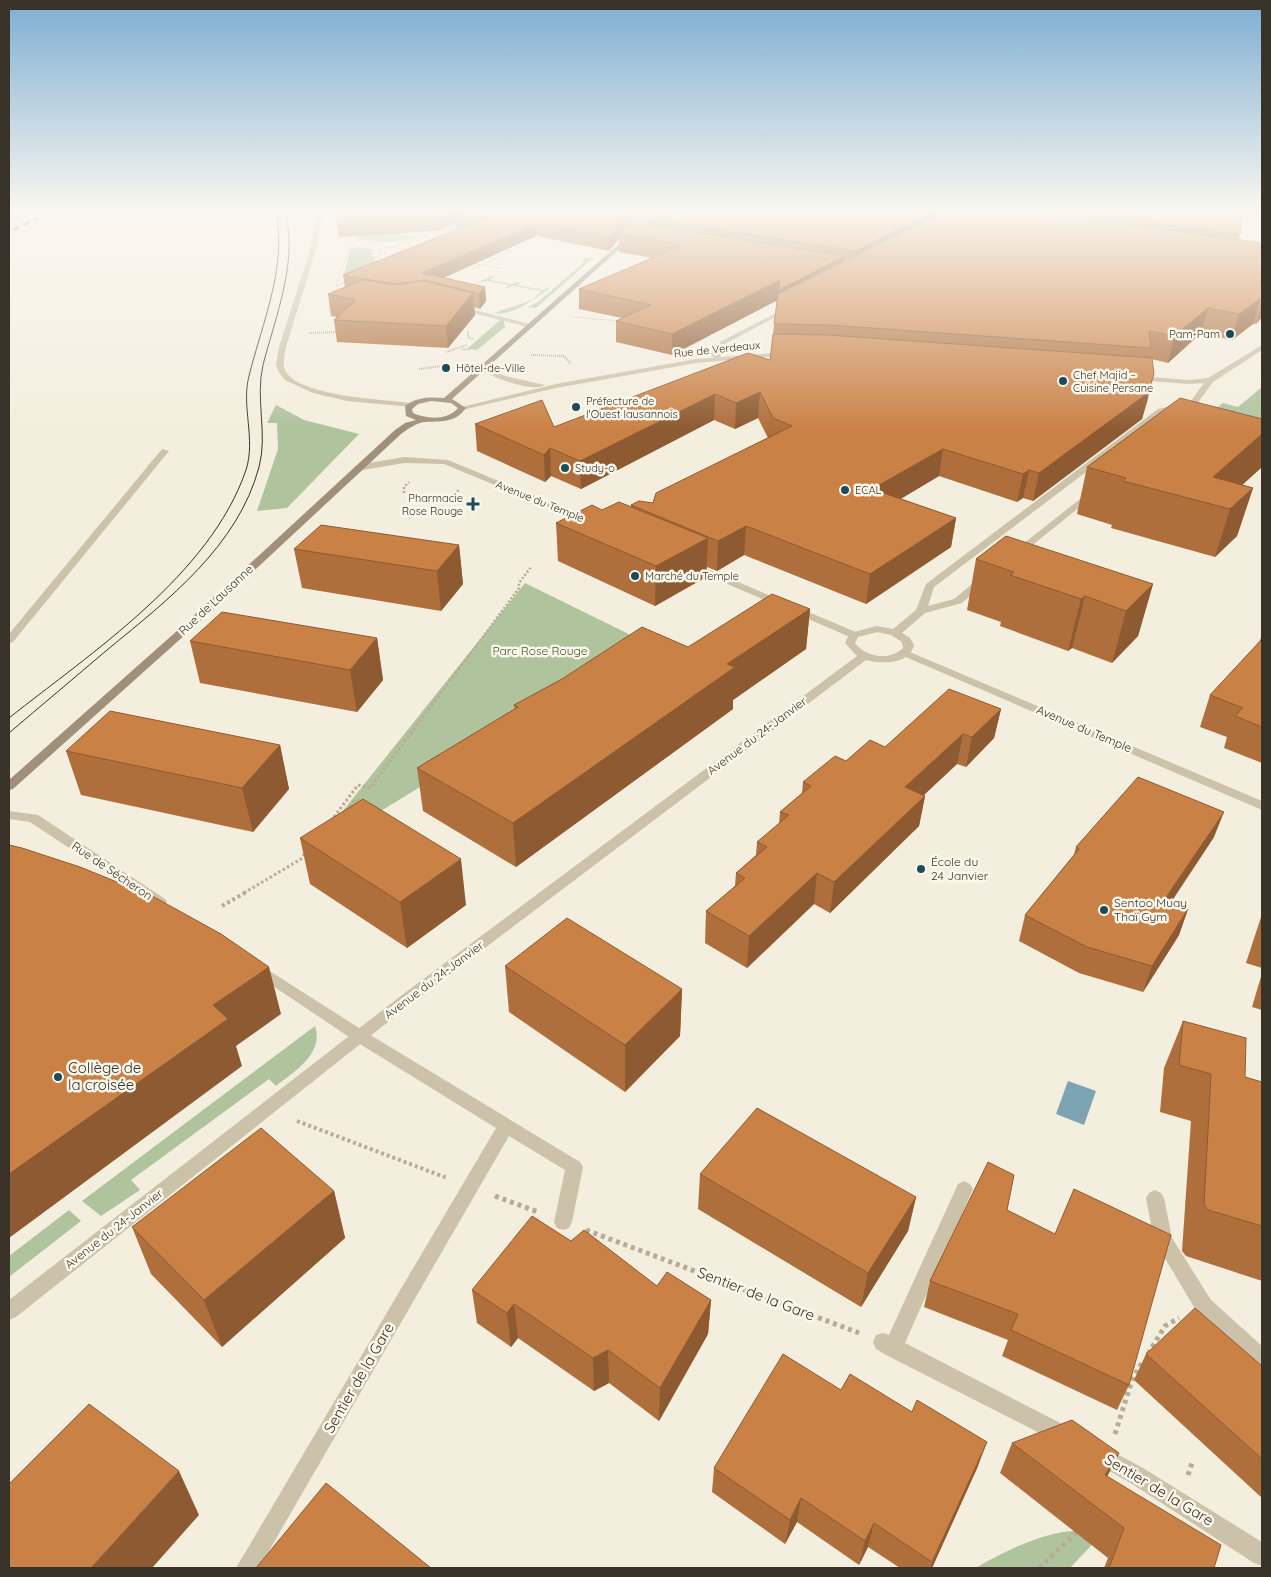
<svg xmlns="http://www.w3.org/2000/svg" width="1271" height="1577" viewBox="0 0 1271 1577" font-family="Quicksand,sans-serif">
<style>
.green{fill:#afc39d}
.water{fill:#7ca4b2}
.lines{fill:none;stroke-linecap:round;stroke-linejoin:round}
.path-far5{stroke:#b8ab93;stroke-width:1;stroke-dasharray:1 1;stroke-linecap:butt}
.path-far4{stroke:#b8ab93;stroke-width:2;stroke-dasharray:1 1;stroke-linecap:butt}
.path-far3{stroke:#b8ab93;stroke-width:2.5;stroke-dasharray:2 2;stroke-linecap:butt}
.path-far2{stroke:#b8ab93;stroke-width:3;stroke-dasharray:2.5 2.5;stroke-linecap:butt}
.path-far1{stroke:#b8ab93;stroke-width:4;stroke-dasharray:3 3;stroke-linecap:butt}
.path{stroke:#b8ab93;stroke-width:5;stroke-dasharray:4 4;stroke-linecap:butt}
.service{fill:#ccc1a9;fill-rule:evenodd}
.minor{fill:#ccc1a9;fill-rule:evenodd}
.tertiary{fill:#ccc1a9;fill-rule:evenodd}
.secondary{fill:#a0907a;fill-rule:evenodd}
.tram{stroke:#393229;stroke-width:1}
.rail-casing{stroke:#393229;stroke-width:2.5}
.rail{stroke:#fbf7eb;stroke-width:2;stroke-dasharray:5.5;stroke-linecap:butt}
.wall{fill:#ae6f3c}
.shaded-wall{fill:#8d5a31}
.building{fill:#ca8146;stroke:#8d5a31}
.poi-dot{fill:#1d4b5d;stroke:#fbf7eb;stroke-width:2}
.labels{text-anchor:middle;stroke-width:5;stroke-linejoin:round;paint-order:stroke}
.far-poi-label{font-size:11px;fill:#393229;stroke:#fbf7eb;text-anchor:start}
.far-street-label{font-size:11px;fill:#393229;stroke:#fbf7eb}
.street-label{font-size:12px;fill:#393229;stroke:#fbf7eb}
.park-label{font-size:12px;fill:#3f592c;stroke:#fbf7eb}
.poi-label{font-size:12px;fill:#393229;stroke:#fbf7eb;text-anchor:start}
.near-poi-label{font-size:15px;fill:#393229;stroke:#fbf7eb;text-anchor:start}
.near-street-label{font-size:15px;fill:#393229;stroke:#fbf7eb}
</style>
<rect width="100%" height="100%" fill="#f4eede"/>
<path class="green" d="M348,225L418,237C397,244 378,243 356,239L357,236L363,235L364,232Z
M358,247L374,250L369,252L375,253L370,256L378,257L372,260L379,261L355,276L344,274L351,249Z
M584,258H593L536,308L528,307L538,302L583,263Z
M491,276H495L489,280L512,284L523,281L517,285L543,290L552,286C537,297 513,317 494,313L532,300L542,291L514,286L504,289L510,285L487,281L477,283Z
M500,320L504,321L505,327L477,350L467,349Z
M1262,387V456L1183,434L1223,403L1238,407Z
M276,405L304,420L359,434L287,508L257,511L278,449L277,423H267Z
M525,583L651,645L306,857Z
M315,1026C324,1054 295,1071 276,1086L269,1079L131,1180L140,1190L101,1216L82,1201Z
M69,1210L81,1221L9,1277V1256Z
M1084,1515L1103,1533L1070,1568H976C1002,1552 1044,1532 1074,1531Z"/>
<path class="water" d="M1068,1081L1096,1091L1084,1125L1056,1114Z"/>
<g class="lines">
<path class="path-far5" d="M1238,220L1262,222
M351,239L390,247L422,237
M380,263L379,251L390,247L410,250
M471,263L500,268
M470,270L512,251
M336,285L351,245L347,232
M336,293V286L348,281
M572,317L620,321"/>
<path class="path-far4" d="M468,331V337L473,339
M309,333L338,332
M462,349L470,350
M446,352L467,345
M531,355L564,356L571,364
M419,369L441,366"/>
<path class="path-far3" d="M404,493V487L409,482
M445,502L460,489
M468,657L519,588V583L531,567"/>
<path class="path-far2" d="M347,811L355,800L359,801
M331,821L358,785L370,788L469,655
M244,893L301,859L305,853"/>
<path class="path-far1" d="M222,906L246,892
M297,1121L447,1178"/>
<path class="path" d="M495,1196L538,1212
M586,1230L859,1333
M1148,1354L1165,1326L1179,1318
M1115,1434L1132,1380L1143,1361
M1188,1475L1193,1460
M1039,1568L1078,1531"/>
<path class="service" d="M162,449L169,451L13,642L9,643V634Z"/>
<path class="minor" d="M481,210H489L481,213L483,220L441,233L438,231L478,218L475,212Z
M459,306L534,325L535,326L532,328L457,309L456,308Z
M788,307L793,308L719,347L721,360H715L711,354L714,345Z
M404,457L448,460L593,520L585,522L444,464L404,463L357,471L353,468L357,465Z
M691,562L858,633L859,635L858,637H850L688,567V563Z
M905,650L1262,801V810L901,655L900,653Z
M9,811L38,815L165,899L167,902L165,905H155L30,822L9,819Z
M257,963L367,1033L580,1162L583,1167L572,1222L569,1228L563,1230L557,1228L554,1222L565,1170L509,1136L259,1568H236L496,1128L355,1041L252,972L250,968L252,964Z
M964,1181L970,1184L973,1189L905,1343L1070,1428L1073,1435L1070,1442L1063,1445L886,1355L876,1349L873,1342L876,1335L883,1333L889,1335L958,1184Z
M1155,1190L1161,1193L1164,1198L1172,1238L1211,1300L1262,1346V1368L1255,1366L1197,1312L1154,1240L1146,1198L1149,1193Z
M1100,1445L1143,1468L1262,1542V1566L1254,1563L1129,1482L1093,1462L1090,1455L1093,1448Z"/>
<path class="tertiary" d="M318,210H324L316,250L286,347C285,354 282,363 285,370C298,397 383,399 410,403H413V407L347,401L313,393L285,380L278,371L276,365L279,347L310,250Z
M1262,345V350L1213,382L1199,401L1192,419L1185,417L1191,401L1204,383L1189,384L1137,380L1133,378L1137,376L1189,380L1208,378Z
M788,352L792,354L790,355L696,363L556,388L462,410L458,408L556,384L696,359Z
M482,365L505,376L545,385C532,393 492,377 479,369L478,367Z
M1179,404H1182V408L1164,413L934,587L928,606L954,599L978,579H986L987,581L962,603L925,613L902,633L910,638L914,645C909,665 882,664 866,660L412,1003L16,1317L9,1320V1300L402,995L857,656L845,643L850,633L877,626L893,629L916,610L926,584L1158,409ZM877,632L891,635L902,642L903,648C889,661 867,658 855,643L858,637Z
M1089,492L1096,494L1020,555H1014V551Z"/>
<path class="secondary" d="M647,210H653L624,245L452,399L466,408C455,423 442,421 426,422C417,422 408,429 401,434L186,634L13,789L9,790V780L178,630L395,430L405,423L416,420L406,416L405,406C417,397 429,397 444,398L620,243ZM431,401L451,403L458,408C447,421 426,419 413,413L412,409L418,404Z"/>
<path class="tram" d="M9,718C92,652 210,575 246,470C256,439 241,406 249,376C263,320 287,268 276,210
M9,733C42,705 74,678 107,650C168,600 238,546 259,467C268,434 255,399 263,365C275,318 300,257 284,210"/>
<g class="rail-casing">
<path id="rail" d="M9,211L11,210
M9,221L33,210
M9,232L55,210"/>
</g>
<use href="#rail" class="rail"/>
</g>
<path class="wall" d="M325,210H479H475V212L481,210H1262V216L1242,214L1239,239L1262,243V317L1256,324H1253L1232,340L1201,333L1168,363L1152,359L1148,399L1142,419L1033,501L1023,498L1017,502L939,476L900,499L956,518L951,547L866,604L744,555L717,571L707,567L706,577L655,606L558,561L556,523L602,510L631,506V505L653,503L768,438L758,418L735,429L714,420L581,489L551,476L545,482L477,451L475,424L554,427L770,360L777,300L672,355L616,342V321L622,318L579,309V289L652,258L619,252V239L609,251L536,236L444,278L485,287L486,301L480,309L474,307L475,315L448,348L337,342L334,320L337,317L331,316L328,294L345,287L343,275L456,230L455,224L436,231L339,237L336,219L348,215L326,211Z
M1262,419V467L1242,485L1253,488L1237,536L1215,557L1111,528L1112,525L1077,514L1087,467Z
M459,545L463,584L441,611L302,588L294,549Z
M976,559L1153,584L1138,636L1112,663L1072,648L1068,651L1000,626L1001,622L967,610Z
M810,609L806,649L733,700V709L516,867L423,811L417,768L515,709L514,705L688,647Z
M1262,635V763L1224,748L1227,737L1200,727L1210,695L1259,643Z
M377,638L383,680L357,712L200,683L190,641Z
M1001,709L994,738L966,767L957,764L924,795L925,796L919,826L830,913L814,904L747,968L705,943L706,911L735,886L736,873L756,855L757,842L779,824L780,812L802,793L803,782L846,761Z
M280,745L289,789L253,832L81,795L66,751Z
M1214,837L1172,901L1188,909L1179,935L1143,992L1079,973L1019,941L1025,915L1074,855L1076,847Z
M300,838L466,905L407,948L310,884Z
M1262,914V968L1246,963Z
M505,966L682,989L680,1036L625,1092L509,1012Z
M1262,973V1010L1252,1007Z
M1183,1021L1245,1077L1262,1082V1281L1186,1256L1182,1251L1191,1121L1160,1112L1164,1068Z
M700,1174L916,1197L908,1231L861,1307L698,1209Z
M334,1191L345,1238L222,1347L151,1274L132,1227Z
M1007,1210L1129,1385L1117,1410L1002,1356L1008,1340L924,1307L930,1281Z
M571,1241L657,1286L711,1300L708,1334L659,1421L609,1383L594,1391L518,1338L511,1347L477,1323L472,1290Z
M1146,1354L1262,1366V1498L1134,1380Z
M841,1390L978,1466L932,1568H900L868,1547L859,1565L797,1522L785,1544L712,1492L714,1468Z
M1012,1443L1107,1476L1214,1568H1104L1108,1558L1000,1473Z"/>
<path class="shaded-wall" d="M460,210H479H475V217L455,218V224L436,231L435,219Z
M634,210H643L619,234V239L609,251L608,237Z
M937,210H948L854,269L856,251Z
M652,220V237L648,222Z
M535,224L536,236L433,282L425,280L426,294L422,273Z
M845,256L843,275L778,300L672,355V334L780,280Z
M485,287L486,301L480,309L479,294Z
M473,293L475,315L448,348L446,326Z
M1260,299L1253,324L1232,340L1239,314Z
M1262,304V317L1256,324Z
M1208,308L1201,333L1168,363L1174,336Z
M1154,374L1142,419L1033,501L1039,473Z
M760,392L758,418L735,429L736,403Z
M715,394L714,420L581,489L580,461Z
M1262,434V467L1219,506L1213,477Z
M550,448L551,476L545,482L544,455Z
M943,449L939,476L869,518L872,489Z
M1029,470L1023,498L1017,502L1023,474Z
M1253,488L1237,536L1215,557L1230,509Z
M956,518L951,547L866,604L870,574Z
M746,526L744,555L717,571L718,541Z
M708,538L706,577L655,606L656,566Z
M459,545L463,584L441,611L437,571Z
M1153,584L1138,636L1112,663L1126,611Z
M1085,596L1072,648L1068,651L1081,599Z
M810,609L806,649L733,700V709L516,867L513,823L727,664Z
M377,638L383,680L357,712L350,670Z
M1001,709L994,738L966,767L972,737Z
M963,734L957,764L900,817L905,787Z
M280,745L289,789L253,832L242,788Z
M925,796L919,826L830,913L834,882Z
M1224,812L1214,837L1156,924L1165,899Z
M461,859L466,905L407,948L400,902Z
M817,873L814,904L747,968L749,936Z
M1188,909L1179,935L1143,992L1152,966Z
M269,967L281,1014L236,1046L242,1066L9,1238V1174L213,1005Z
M682,989L680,1036L625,1092V1045Z
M334,1191L345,1238L222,1347L204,1300Z
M916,1197L908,1231L861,1307L868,1273Z
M711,1300L708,1334L659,1421L660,1388Z
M514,1304L518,1338L511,1347L507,1313Z
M608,1350L609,1383L594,1391L593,1358Z
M987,1442L978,1466L932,1568H930Z
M1119,1453L1104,1483L1090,1505L1105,1475Z
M179,1471L199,1515L152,1568H91Z
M801,1498L797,1522L785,1544L790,1520Z
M874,1523L868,1547L859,1565L865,1541Z"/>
<path class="building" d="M361,210H460L435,219L337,224L336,219Z
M481,210H634L608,237L535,224L422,273L485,287L479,294L425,280L395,284L343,275L490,216L455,218Z
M641,210H779L790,211L792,210H937L856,251L652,220L648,222L649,225L845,256L779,290L780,280L672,334L616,321L651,305L579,289L683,245L619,234Z
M947,210H1021L1262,243V299H1260L1239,314L1208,308L1174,336L1149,331L1151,348L829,325L774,324L778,294Z
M1053,210H1243L1240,235Z
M363,280L395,285L424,281L473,293L446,326L334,320L356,300L328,294Z
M773,334L828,335L1152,358L1154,374L1148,393L1039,473L1029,470L1023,474L943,449L872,489L956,518L870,574L746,526L718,541L631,505L639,501L653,503L656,493L792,426L773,418L760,392L736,403L715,394L580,461L550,448L544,455L475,424L542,400L554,427L748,353L770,360Z
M1180,398L1262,419V434L1213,477L1253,488L1230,509L1123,481L1126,478L1087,467Z
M619,502L708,538L656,566L556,523L592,505L602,510Z
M321,525L459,545L437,571L294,549Z
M1006,536L1153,584L1126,611L1085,596L1081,599L1010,575L1014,572L976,559Z
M772,594L810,609L727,664L735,667L513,823L417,768L518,707L514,705L562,679L642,627L688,647Z
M222,612L377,638L350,670L190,641Z
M1262,639V727L1235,716L1243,708L1210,695Z
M949,689L1001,709L972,737L963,734L905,787L925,796L834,882L817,873L749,936L706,911L745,878L736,873L767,847L757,842L789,815L780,812L811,786L803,782L835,756L846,761L870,740L885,747Z
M110,711L280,745L242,788L66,751Z
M1138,777L1224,812L1165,899L1188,909L1152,966L1087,947L1025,915L1079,849L1076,847Z
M363,799L461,859L400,902L300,838Z
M9,845L22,848L80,867L154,897L221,934L269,967L213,1005L228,1019L9,1174Z
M567,918L682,989L625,1045L505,966Z
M1183,1021L1246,1038L1245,1077L1262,1082V1226L1208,1210L1204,1204L1211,1074L1179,1065Z
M757,1108L916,1197L868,1273L700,1174Z
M261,1128L334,1191L204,1300L132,1227Z
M988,1162L1014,1175L1007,1210L1055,1234L1074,1189L1171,1235L1129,1385L1011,1330L1018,1314L930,1281Z
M532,1216L571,1241L584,1230L657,1286L667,1272L711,1300L660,1388L608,1350L593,1358L514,1304L507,1313L472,1290Z
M1195,1308L1262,1366V1459L1146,1354Z
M783,1354L841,1390L850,1374L912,1412L917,1400L987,1442L932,1562L874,1523L865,1541L801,1498L790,1520L714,1468Z
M89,1404L179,1471L91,1568H9V1484Z
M1072,1420L1119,1453L1105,1475L1221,1545L1214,1568H1109L1124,1528L1012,1443Z
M326,1483L431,1568H256Z"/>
<linearGradient id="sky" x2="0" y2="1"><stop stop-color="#7daed2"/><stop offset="0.49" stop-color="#faf7f0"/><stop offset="1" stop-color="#faf7f0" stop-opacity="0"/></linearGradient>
<rect width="1271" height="431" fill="url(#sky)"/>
<g class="poi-dot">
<circle cx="1230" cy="334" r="5"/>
<circle cx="446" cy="368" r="5"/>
<circle cx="1063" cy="381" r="5"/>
<circle cx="576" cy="407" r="5"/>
<circle cx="565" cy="468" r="5"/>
<circle cx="845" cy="490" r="5"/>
<path d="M470.5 496.5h5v5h5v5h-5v5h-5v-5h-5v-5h5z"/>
<circle cx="635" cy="576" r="5"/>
<circle cx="921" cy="869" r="5"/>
<circle cx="1104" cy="910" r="5"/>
<circle cx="58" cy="1077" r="5"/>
</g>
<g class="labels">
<g class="far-poi-label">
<text x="1220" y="338" text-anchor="end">Pam-Pam</text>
<text x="456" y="372">Hôtel-de-Ville</text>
<text x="1073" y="379">Chef Majid –<tspan x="1073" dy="13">Cuisine Persane</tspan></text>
<text x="586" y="405">Préfecture de<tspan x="586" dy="13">l'Ouest lausannois</tspan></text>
<text x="575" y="472">Study-o</text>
<text x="855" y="494">ECAL</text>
<text x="463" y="502" text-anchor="end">Pharmacie<tspan x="463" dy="13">Rose Rouge</tspan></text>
<text x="645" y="580">Marché du Temple</text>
</g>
<g class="far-street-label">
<text transform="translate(717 349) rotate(-6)" y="4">Rue de Verdeaux</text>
<text transform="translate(540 501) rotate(22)" y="4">Avenue du Temple</text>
</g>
<g class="street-label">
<text transform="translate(216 600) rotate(-43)" y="4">Rue de Lausanne</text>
<text transform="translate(1084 729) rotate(23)" y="4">Avenue du Temple</text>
<text transform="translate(757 736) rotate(-37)" y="4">Avenue du 24-Janvier</text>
<text transform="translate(112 871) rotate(34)" y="4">Rue de Sécheron</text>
<text transform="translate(434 980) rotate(-37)" y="4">Avenue du 24-Janvier</text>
<text transform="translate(114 1229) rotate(-38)" y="4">Avenue du 24-Janvier</text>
</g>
<g class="park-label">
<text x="540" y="655">Parc Rose Rouge</text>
</g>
<g class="poi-label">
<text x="931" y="866">École du<tspan x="931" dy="14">24 Janvier</tspan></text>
<text x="1114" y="907">Sentoo Muay<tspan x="1114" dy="14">Thaï Gym</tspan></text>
</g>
<g class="near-poi-label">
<text x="68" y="1073">Collège de<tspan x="68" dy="17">la croisée</tspan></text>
</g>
<g class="near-street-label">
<text transform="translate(756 1294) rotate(21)" y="5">Sentier de la Gare</text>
<text transform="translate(359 1378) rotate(-60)" y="5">Sentier de la Gare</text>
<text transform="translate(1159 1490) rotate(31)" y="5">Sentier de la Gare</text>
</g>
</g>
<rect width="1271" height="1577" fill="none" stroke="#393229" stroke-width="20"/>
</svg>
